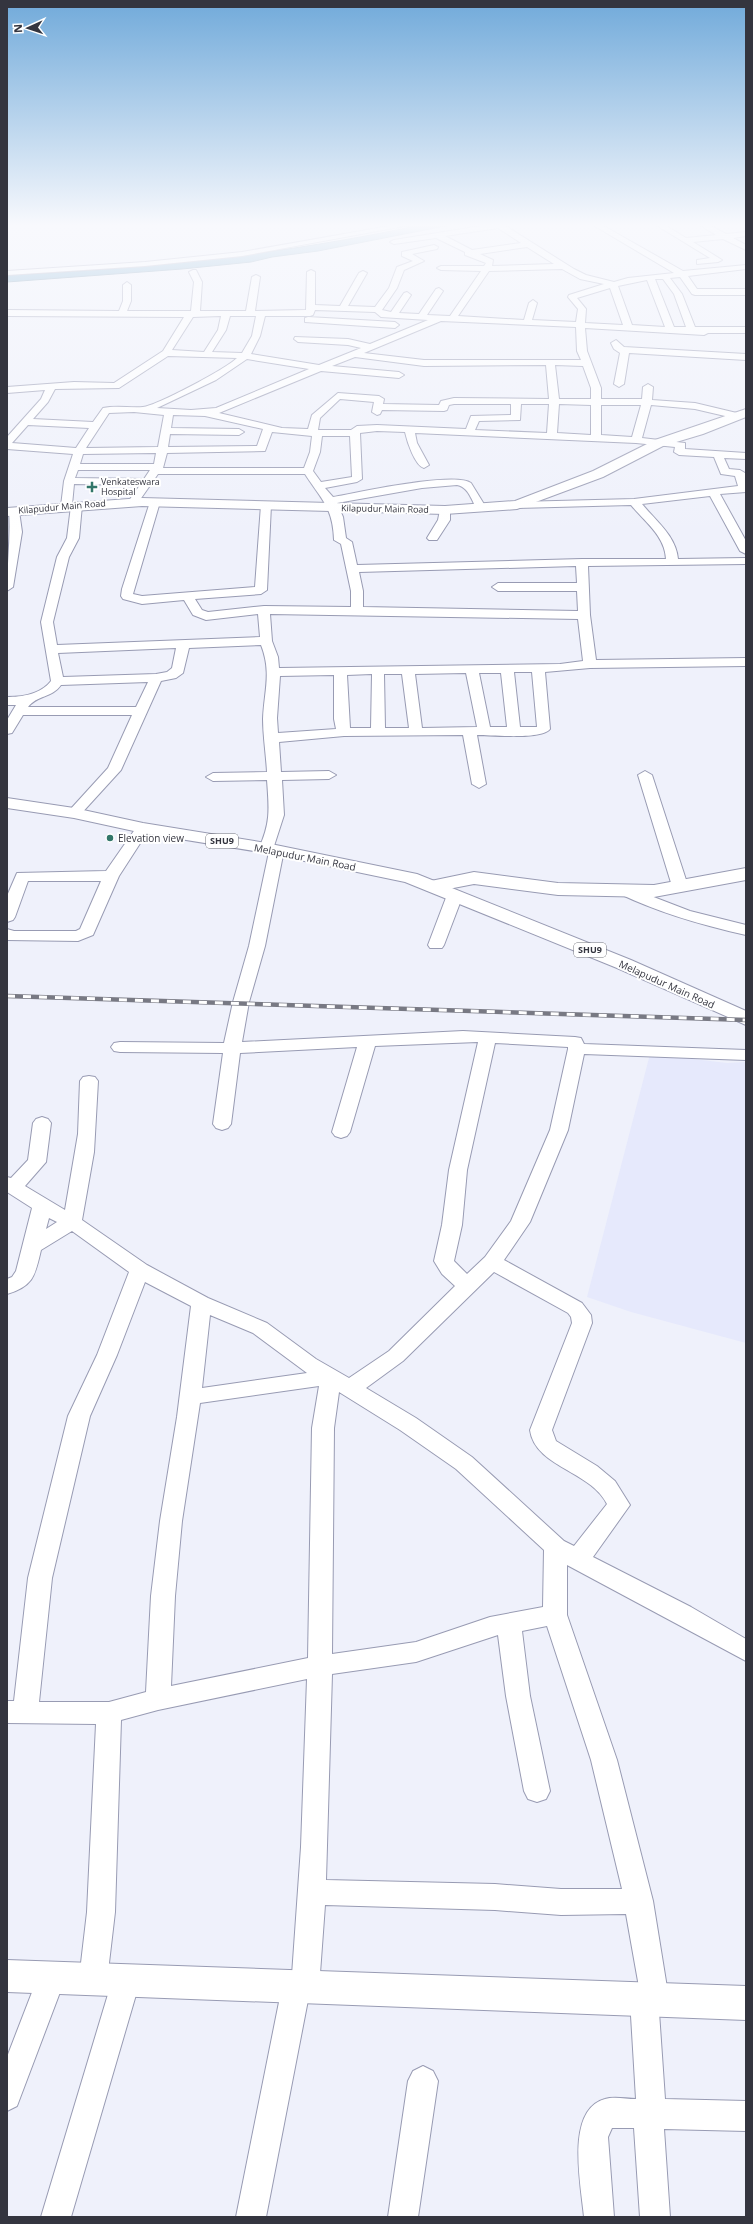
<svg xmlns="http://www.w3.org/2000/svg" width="753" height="2224" viewBox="0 0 753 2224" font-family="'Open Sans',sans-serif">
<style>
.built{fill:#e6e9fc}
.water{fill:#5f9bc4;stroke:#527c9c}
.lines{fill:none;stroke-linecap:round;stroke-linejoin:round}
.minor-casing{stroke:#989bb3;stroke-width:2}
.tertiary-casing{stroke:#989bb3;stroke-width:2}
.secondary-casing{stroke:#989bb3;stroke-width:2}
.primary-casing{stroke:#989bb3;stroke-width:2}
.minor{fill:#fff;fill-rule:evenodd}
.tertiary{fill:#fff;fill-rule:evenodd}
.secondary{fill:#fff;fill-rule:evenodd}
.primary{fill:#fff;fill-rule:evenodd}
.rail-casing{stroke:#787983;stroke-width:4.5}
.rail{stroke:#fff;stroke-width:3;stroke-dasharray:8;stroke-linecap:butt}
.poi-dot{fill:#327669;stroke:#fff;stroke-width:1.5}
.labels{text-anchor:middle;stroke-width:4;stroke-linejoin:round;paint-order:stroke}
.far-poi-label{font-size:9px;fill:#34353f;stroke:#fff;text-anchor:start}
.far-street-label{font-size:9px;fill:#34353f;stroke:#fff}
.shield{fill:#fff;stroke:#717279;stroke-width:1}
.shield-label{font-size:9px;font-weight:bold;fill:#34353f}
.poi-label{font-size:10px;fill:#34353f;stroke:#fff;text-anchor:start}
.street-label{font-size:10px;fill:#34353f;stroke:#fff}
</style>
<rect width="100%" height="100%" fill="#eff1fb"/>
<path class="built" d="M650,1054L727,1063L746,1062V1343L631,1312L587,1297Z"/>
<path class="water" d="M421,225H450L318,251L272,257L251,262L182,269L7,282V275C146,269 285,254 421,225Z"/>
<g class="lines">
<g class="minor-casing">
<path id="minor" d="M395,225H410L242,256L145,266L7,275V271L145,262L242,252Z
M487,225H504L574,269L586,275L614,282L628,278L674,273L593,225H602L683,271L746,265V269L688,276L697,289H746V295H695L692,294L680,277L670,278L682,294L695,327H746V333H708L704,335L585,328L587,351L601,388V399H642L643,387L648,384L653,387L652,400L695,403L741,414L743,416L738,419L695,409L651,405L642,438L685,443V449L746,453V459L724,458L729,469L740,470L745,473L746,492L720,494L746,541V554L740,551L710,496L642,504C656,521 676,536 678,559L746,558V564L588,566L590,615L596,660L746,658V666L590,668L545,672L550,729C542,740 491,735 477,735L486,784L479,788L472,784L463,735L344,736L279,742L281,772L329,771L336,775L329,779L282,780L284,815L274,846L282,847L284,850L265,946L249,1002L242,1042L463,1031L575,1037L581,1038L584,1044L746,1050V1060L584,1054L568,1130L530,1222L504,1260L582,1303L591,1315L592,1323L552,1430L556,1441L597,1466L615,1481L630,1505L593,1557L691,1607L746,1639V1661L567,1565V1615L617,1760L653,1901L669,2000L665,2010L659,2012L665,2099L746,2101V2131L664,2129L670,2217H640L634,2128H612L608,2137L614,2217H584C581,2185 565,2110 605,2099C614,2096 626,2099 636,2099L630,1999L634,1989L639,1987L626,1914L561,1915L495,1910L325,1905L319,1987L315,1997L308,2000L266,2217H236L282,1987L286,1977L292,1975L301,1847L307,1679L158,1710L121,1720L115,1912L107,1980L103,1990L93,1994L83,1990L79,1980L87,1912L96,1724L7,1723V1701H14L28,1578L68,1416L97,1355L129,1272L72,1231L41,1250C35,1275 34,1286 7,1294V1279L12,1277L16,1271L32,1208L7,1192V1177L11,1178L28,1160L33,1123L36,1119L42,1117L48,1119L51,1123L46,1162L25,1186L65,1210L78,1134L80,1081L83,1077L89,1076L95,1077L98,1081L94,1152L82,1220L147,1265L208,1298L267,1323L316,1359L349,1378L389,1351L455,1286L442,1274L434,1261L442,1225L449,1170L478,1042L375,1046L350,1132L347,1136L341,1138L335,1136L332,1132L357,1047L240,1053L231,1124L228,1128L222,1130L216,1128L213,1124L223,1053L120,1052L114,1051L111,1047L114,1043L120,1042L224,1043L233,1002L249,946L269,852L261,851L259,848C271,822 269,808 267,780L213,781L206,777L213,773L267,772C266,754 263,736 263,719C264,691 272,673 261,645L189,648L183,673L176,678L161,681L121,770L79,816L74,817L67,813L108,768L132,715H23L12,733L7,734V720L16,705H7V697C22,697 41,694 51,681L41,622L57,557L67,538L71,506L66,509L61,506L64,481L73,454L7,449V437L41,399L45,390L7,393V387L74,382L114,383L163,351L184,317L7,316V310L119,311L123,301V285L127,282L131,285V301L127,311H191L194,282L189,272L193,270H196L202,282L200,311H246L252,277L256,275L260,277L255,311L306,310L307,272L311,270L315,272V305L340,306L359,273L363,271L367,273L348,306L375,307L389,288L397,267L413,261L402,256V252L434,245L438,247L437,249L412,254L424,261L404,270L397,288L382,310L391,312L404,293L407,292L411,295L399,313L419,314L436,289L439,288L443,291L427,315L450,316L481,271L441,270L437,268L441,266H484L486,263L465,255V252L436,238L394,244L390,242L394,240ZM498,228L521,243L472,250L445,236ZM527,247L554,264L492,266L493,260L480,254ZM562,269L580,279L604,284L569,295L568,297L578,309L576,322L532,320L537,303L533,300L529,303L524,320L458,316L489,271ZM655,279H663L674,294L686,327H674ZM647,280L665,327L632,325L618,286ZM610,288L623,325L585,323L586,309L577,298ZM315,310L375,312L381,317L428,320L370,344L348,339L295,337L294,339L298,342L348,345L361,348L319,365L251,354L260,336L265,316H310L313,315ZM221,316L218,330L204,352L172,350L193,317ZM230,316H256L252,336L242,353L212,352L226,330ZM441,321L576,327L577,351L581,360H424L364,353ZM168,356L237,358C226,369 156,406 143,407C129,408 116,405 103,408L93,422L33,419L48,402L55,389L119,388ZM355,357L424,366L546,365L549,399L454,398L441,401L439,405L383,404L384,399L379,396L338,393L312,415L308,429L282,428L219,413L321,371L399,378L404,375L399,372L332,366ZM247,359L309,369L216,408L191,410L157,408L216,380ZM555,365L583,366L591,388V399H559ZM340,399L374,402L372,412L377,415L380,414L382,410L444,411L447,410L449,405L454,404H511V415L471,416L466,429L377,425L357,426L351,430H318L320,418ZM521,404H549L547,433L475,430L479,421L520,420ZM559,404L591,405V435L557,433ZM601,405H641L632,437L601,435ZM134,412L164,415L158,447L86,448L109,413ZM173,415L205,416L263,429L257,446L168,447L170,434L239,435L244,432L239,429L171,428ZM28,425L89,428L76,448L12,443ZM377,431L405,432C407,441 415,466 424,468L429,465L417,443L415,433L636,443L675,447L674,452L679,455L714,457L721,474L735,476L738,486L634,499L517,502L512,505L517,508L631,505C645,522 665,536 666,559H582L357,565L352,542L346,538L343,517L337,503L422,488L457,485C469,487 472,502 478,511H486L487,509L471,483C455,471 356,493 333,497L325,488L357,482L362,479L360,433ZM272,432L312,436L310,452L304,468H163L167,453L265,451ZM322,436H350L352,477L321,482L313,471L320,452ZM156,453L154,464H80L83,454ZM78,470H150L144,479L75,478ZM158,474H305C321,499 333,507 334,540L341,544L351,591V607L264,606L208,612L202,610L195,599L261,594L267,590L271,505L266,502L261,505L255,587L142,596L133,594L160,502L155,499L150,502L122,589L121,596L123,599L142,604L184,600L193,615L206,620L258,614L260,637L57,645L53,622L69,557L79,538L82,505L77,502L72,505L74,484L140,485L128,502L133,505L137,504ZM576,566L577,583H498L492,587L498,591H577L578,611L363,607V591L359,572ZM270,614L578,619L583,661L560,664L279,668L278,657L272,641ZM176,648L172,668L167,672L156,674L63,677L58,653ZM514,672H532L537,727H520ZM466,673L477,727L422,728L415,674ZM479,673H501L507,727H490ZM372,674L371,728H350L347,675ZM384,674H402L409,728H385ZM334,675V719L336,729L278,733L277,718L280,676ZM148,682L136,707H28C37,695 52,698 61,685ZM495,1043L568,1047V1049L550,1130L511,1221L485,1257L467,1274L454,1261L462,1225L467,1170ZM49,1218L57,1222L46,1229ZM494,1272L568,1313L571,1317L572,1323L530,1430C535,1467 591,1471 607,1504L574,1546L564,1541L472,1457L416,1418L366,1388L403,1361ZM145,1282L191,1306L177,1417L160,1521L151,1596L146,1692L109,1702H39L52,1578L90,1416L117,1355ZM210,1315L253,1333L307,1373L202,1388ZM319,1386L312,1428L308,1658L171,1686L175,1596L182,1521L200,1403ZM339,1392L400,1430L456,1469L544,1550L543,1607L490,1617L416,1642L332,1654L334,1428ZM547,1626L591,1760L622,1889H561L495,1884L326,1880L332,1674L416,1662L498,1635L506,1696L524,1791L528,1799L537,1802L546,1799L550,1791L530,1696L522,1631Z
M656,225H665L686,238L716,235L700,225H709L726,234L746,232V236L733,238L746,245V250L723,239L693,242L722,260L718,262L697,264V260L710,258Z
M308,317L395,322L399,325L395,328L305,322V318Z
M616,340L624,347L746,354V360L629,353L624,384L619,387L614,384L620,353L614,349L611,343Z
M445,507L450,510V520L437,540H429L427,538L438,520L440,510Z
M14,508L19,511L22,532L13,587L7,591C7,564 11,537 9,511Z
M645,771L652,775L688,886L685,889H675L672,886L638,775Z
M143,824L148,825L150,828L119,876L93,935L78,941L7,940V929L14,931H76L80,929L101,881H28L15,917L13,920L7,922V896L17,873L106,871L138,825Z
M625,886L690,911L746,925V935C702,925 660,913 620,894L617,891L620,888Z
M455,890L460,892L463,895L444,945L442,948H430L428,945L447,895L450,892Z
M51,1965L61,1969L65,1979L17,2106L7,2111V2057L41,1969Z
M126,1967L136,1971L140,1981L71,2217H41L112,1981L116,1971Z
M423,2066L433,2071L438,2081L418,2217H388L408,2081L413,2071Z"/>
</g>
<g class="tertiary-casing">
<path id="tertiary" d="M746,409V417L703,434L663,446L603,477L517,509L445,514L142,506L7,516V508L142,498L445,506L515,501L593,471L655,440Z
M7,1960L746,1986V2020L7,1992Z"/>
</g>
<g class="secondary-casing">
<path id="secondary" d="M746,868V880L654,897L558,895L474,884L433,892L426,890L424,886L426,882L474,872L558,883L654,885Z"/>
</g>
<g class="primary-casing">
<path id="primary" d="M7,798L74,808L143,823L266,843L417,874L631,960L746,1011V1025L617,968L405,882L266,853L143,833L74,818L7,808Z"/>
</g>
<use href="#minor" class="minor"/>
<use href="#tertiary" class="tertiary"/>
<use href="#secondary" class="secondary"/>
<use href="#primary" class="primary"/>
<g class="rail-casing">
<path id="rail" d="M7,996L746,1020"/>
</g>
<use href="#rail" class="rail"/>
</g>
<linearGradient id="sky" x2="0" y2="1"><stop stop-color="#71aada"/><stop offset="0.42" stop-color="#f8f9fd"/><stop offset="1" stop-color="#f8f9fd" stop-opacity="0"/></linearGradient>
<rect width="753" height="536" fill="url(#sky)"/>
<g class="poi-dot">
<path d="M90 481h4v4h4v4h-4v4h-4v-4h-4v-4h4z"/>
<circle cx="110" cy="838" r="4"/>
</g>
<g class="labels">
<g class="far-poi-label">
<text x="101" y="485">Venkateswara<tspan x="101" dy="10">Hospital</tspan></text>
</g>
<g class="far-street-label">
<text transform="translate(62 507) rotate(-5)" y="3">Kilapudur Main Road</text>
<text transform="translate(385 509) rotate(1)" y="3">Kilapudur Main Road</text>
</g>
<g class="shield">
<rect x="206" y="834" width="32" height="14" rx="3"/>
<rect x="574" y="943" width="32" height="14" rx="3"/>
</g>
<g class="shield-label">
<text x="222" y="844">SHU9</text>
<text x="590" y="953">SHU9</text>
</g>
<g class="poi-label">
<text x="118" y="842">Elevation view</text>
</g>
<g class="street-label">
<text transform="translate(305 857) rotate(11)" y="4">Melapudur Main Road</text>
<text transform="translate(667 984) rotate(24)" y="4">Melapudur Main Road</text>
</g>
</g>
<rect width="753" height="2224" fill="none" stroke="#34353f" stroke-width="16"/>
<g transform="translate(28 28) rotate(267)" stroke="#ffffff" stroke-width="3" paint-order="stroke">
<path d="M0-3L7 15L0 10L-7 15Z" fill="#34353f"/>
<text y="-6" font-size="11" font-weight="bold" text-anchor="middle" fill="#34353f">N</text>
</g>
</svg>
